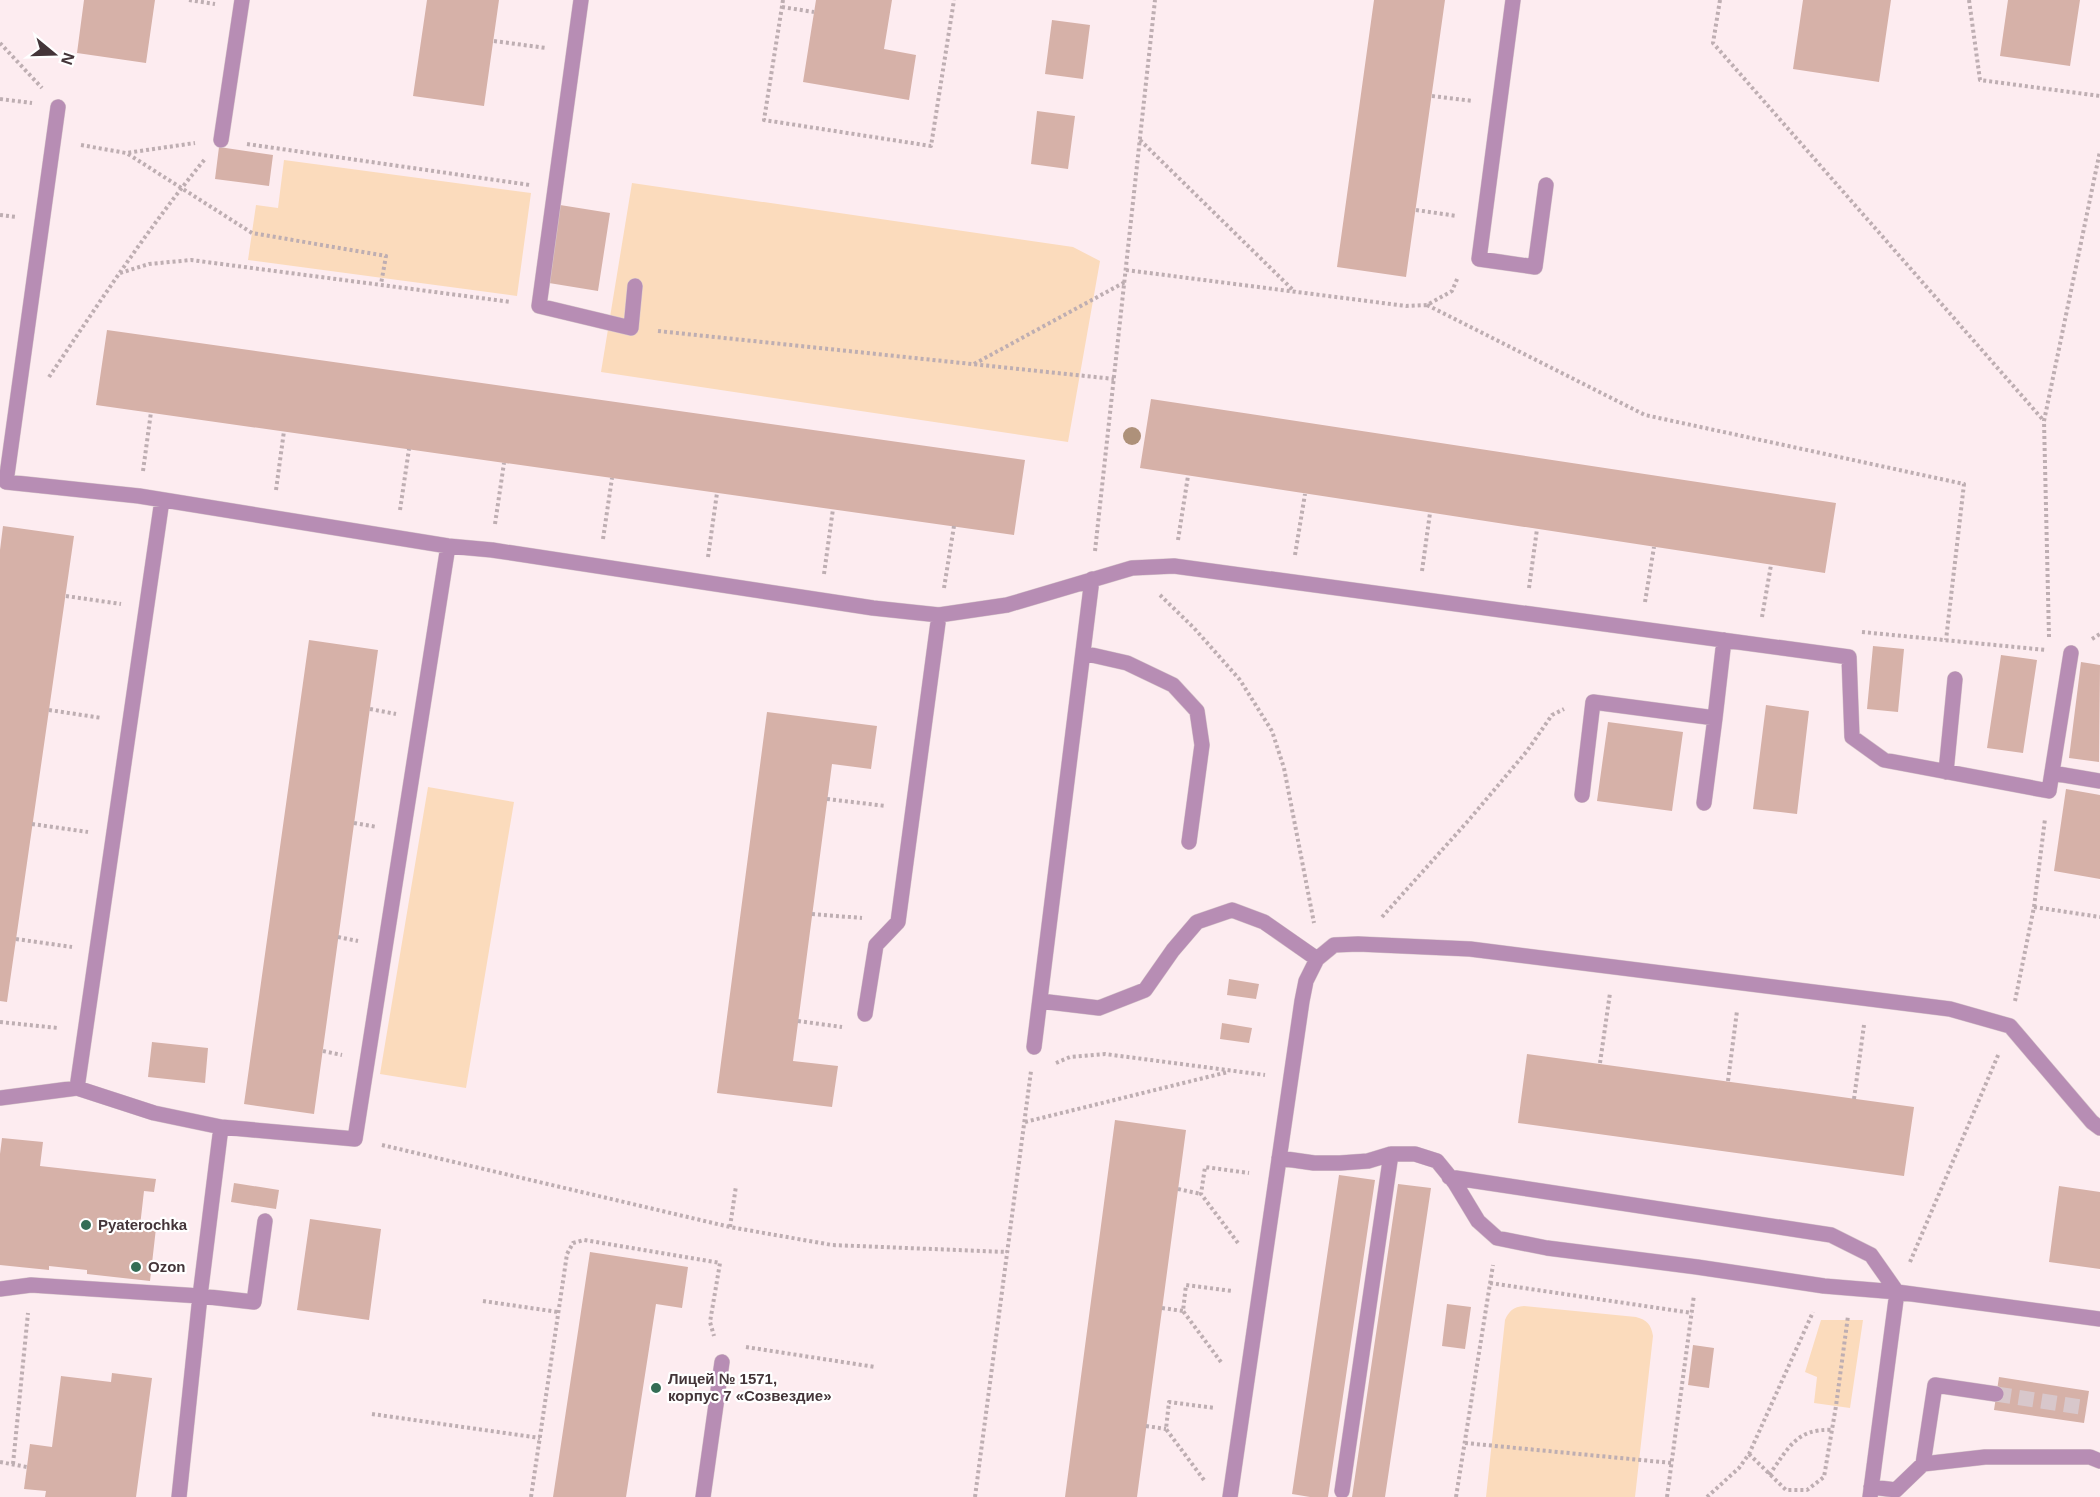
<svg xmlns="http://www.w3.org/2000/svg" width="2100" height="1497" viewBox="0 0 2100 1497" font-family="Helvetica,sans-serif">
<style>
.green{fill:#fbdbbc}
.building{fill:#d6b1a8}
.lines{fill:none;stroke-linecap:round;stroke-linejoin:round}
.minor-tunnel{stroke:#d8c7cb;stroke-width:15;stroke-dasharray:15 8;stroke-linecap:butt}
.minor-casing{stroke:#d8c7cb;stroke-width:16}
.path{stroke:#beaeb2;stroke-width:4;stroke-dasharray:3 3;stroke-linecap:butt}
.minor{stroke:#b78db4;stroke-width:15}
.tree{fill:#ae917a}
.poi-dot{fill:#346d55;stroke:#fff;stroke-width:2}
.labels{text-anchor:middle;stroke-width:4.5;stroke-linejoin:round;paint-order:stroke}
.poi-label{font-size:15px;font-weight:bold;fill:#443539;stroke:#fff;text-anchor:start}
</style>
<rect width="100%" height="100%" fill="#fdecf0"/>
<path class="green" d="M284,160L531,193L517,296L248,260L256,205L278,208Z
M632,183L1073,247L1100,261L1068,442L601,372Z
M428,787L514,802L466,1088L380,1074Z
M1524,1306L1636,1317C1647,1320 1651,1324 1653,1336L1635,1497H1486L1505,1320C1509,1311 1513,1307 1524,1306Z
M1821,1320H1863L1850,1408L1814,1403L1817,1377L1805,1372Z"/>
<path class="building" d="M84,0H155L146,63L77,53Z
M427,0H499L484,106L413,96Z
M816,0H892L884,49L916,55L909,100L803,82Z
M1374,0H1445L1406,277L1337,267Z
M1803,0H1891L1879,82L1793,69Z
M2008,0H2080L2070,66L2000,56Z
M1052,20L1090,25L1083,79L1045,74Z
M1037,111L1075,116L1068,169L1031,164Z
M219,147L273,155L269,186L215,179Z
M560,205L610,213L598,291L549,283Z
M107,330L1025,460L1014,535L96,405Z
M1151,399L1836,503L1825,573L1140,468Z
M3,526L74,536L7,1002L0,1001V550Z
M309,640L378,650L314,1114L244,1104Z
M1873,646L1904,649L1898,712L1867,709Z
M2001,655L2037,660L2023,753L1987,748Z
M2081,662L2100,665L2099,762L2069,758Z
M1766,705L1809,711L1797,814L1753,809Z
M767,712L877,726L871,769L832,764L793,1061L838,1066L832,1107L717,1093Z
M1608,722L1683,732L1672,811L1597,801Z
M2066,789L2100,795V879L2054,871Z
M1229,979L1259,984L1256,999L1227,995Z
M1222,1023L1252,1028L1249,1043L1220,1039Z
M152,1042L208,1048L205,1083L148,1077Z
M1527,1054L1914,1107L1904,1176L1518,1123Z
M1115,1120L1186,1130L1137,1497H1065Z
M2,1138L43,1142L40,1166L156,1179L154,1192L144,1191L140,1226L156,1228L150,1281L87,1274V1270L49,1266V1270L0,1265V1154Z
M1339,1175L1375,1180L1328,1497H1310L1292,1494Z
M234,1183L279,1190L276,1209L231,1202Z
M1398,1184L1431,1188L1385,1497H1352Z
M2059,1186L2100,1192V1269L2049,1262Z
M310,1219L381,1229L369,1320L297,1310Z
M590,1252L688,1267L682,1308L656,1304L626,1497H553Z
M1447,1304L1471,1307L1465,1349L1442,1346Z
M1693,1345L1714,1348L1709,1388L1688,1385Z
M112,1373L152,1378L136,1497H45L46,1491L24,1489L30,1444L52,1447L61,1376L111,1382Z
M1999,1377L2089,1391L2084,1423L1994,1410Z"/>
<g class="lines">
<path class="minor-tunnel" d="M1996,1394L2087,1408"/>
<g class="minor-casing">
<path id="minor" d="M581,0L539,306L631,328L635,286
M1513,0L1479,259L1535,267L1546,185
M58,107L6,482L139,496L448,546L492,550L873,608L939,615L1007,605L1132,568L1174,566L1849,657L1852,737L1884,760L2049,791L2071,653
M221,140L242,0
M1083,653L1127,663L1173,685L1197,711L1202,745L1189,842
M1946,772L1955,679
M2052,773L2100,781
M1582,795L1593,702L1715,718L1724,640
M1704,803L1715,718
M1040,1001L1099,1008L1145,990L1173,950L1197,922L1232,910L1264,922L1317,959
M865,1014L876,945L898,922L939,615
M1034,1047L1092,579
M77,1088L162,500
M0,1098L77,1088L154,1113L221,1127L355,1139L448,546
M1279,1158L1314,1163H1340L1368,1161L1391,1154H1415L1437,1161L1455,1183L1478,1221L1497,1238L1547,1248L1697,1267L1824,1286L1897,1292L2100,1319
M1449,1177L1831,1235L1871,1255L1897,1292L1870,1497
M0,1289L31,1285L200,1296L254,1302L265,1221
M1923,1464L1935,1385L1996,1394
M1871,1487L1896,1490L1923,1464L1985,1457H2090L2100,1461
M1342,1491L1391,1154
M179,1497L200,1296L221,1127
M703,1497L722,1362
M1230,1497L1302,1001L1306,981L1317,959L1334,945L1358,944L1470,949L1950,1009L2010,1026L2092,1122L2100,1128"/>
</g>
<path class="path" d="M189,0L215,4
M783,0L764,120L931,146L954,0
M1720,0L1713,43L2044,421
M1969,0L1980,80L2100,96
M782,7L814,12
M494,41L546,48
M0,43L42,88
M1432,96L1473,101
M0,99L32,103
M1140,140L1295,292
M247,144L530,185
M81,145L126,153L195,143
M128,154L252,233L386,256L381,284
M1416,210L1457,216
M0,215L17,217
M1126,270L1406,306L1427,305L1452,291L1458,277
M120,273L149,264L191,260L511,302
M1427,305L1645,415L1964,484L1946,640
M658,331L1114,379
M974,364L1125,282
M49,377C99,303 148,228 205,159
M143,471L151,412
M276,490L284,431
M400,510L409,449
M495,524L504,463
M603,539L612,478
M1178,540L1188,476
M1095,551L1155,0
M1295,555L1305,494
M708,557L717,493
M1422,571L1430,513
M824,574L833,509
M944,588L954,526
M1529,588L1537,529
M1160,595L1194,628L1240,680L1272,731L1284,768L1314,923
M66,596L121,604
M1645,602L1654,547
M1762,617L1771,565
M1862,632L2046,650
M2049,637L2044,421L2100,151
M2092,639L2100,634
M370,709L396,714
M49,710L102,718
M827,799L886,806
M354,823L377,827
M32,824L88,832
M2034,907L2100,917
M812,914L862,918
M1382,917L1468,821L1527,751L1552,715L1564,709
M338,937L358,941
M16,939L72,947
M2015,1001L2034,907L2045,819
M798,1021L842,1027
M0,1022L58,1028
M323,1051L342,1055
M1056,1063L1070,1057L1105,1054L1265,1075
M1600,1063L1610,993
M1728,1081L1737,1011
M1854,1099L1864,1025
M1025,1122L1228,1072
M382,1145L730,1227L832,1245L1007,1252
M1178,1189L1201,1194
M730,1227L736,1186
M1238,1243L1201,1194L1205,1167L1249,1173
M1910,1262L1999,1053
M1490,1283L1692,1313
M483,1301L558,1312
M1162,1308L1183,1311
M746,1347L875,1367
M1221,1362L1183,1311L1186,1285L1232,1291
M372,1414L540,1438
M1146,1426L1166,1429
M1465,1443L1672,1463
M1749,1454L1786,1490H1807L1824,1477L1836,1406L1848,1316
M0,1462L27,1467
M13,1464L28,1313
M1769,1475C1788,1449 1796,1428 1832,1430
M1204,1480L1166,1429L1169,1402L1215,1408
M531,1497L567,1254L573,1243L584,1240L720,1263L710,1322L714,1336
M975,1497L1031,1071
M1456,1497L1493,1265
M1667,1497L1694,1295
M1707,1497L1739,1468L1749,1454L1813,1312"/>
<use href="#minor" class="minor"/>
</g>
<circle class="tree" cx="1132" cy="436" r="9"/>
<g class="poi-dot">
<circle cx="86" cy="1225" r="6"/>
<circle cx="136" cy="1267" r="6"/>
<circle cx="656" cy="1388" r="6"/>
</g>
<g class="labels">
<g class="poi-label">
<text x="98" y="1230">Pyaterochka</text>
<text x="148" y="1272">Ozon</text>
<text x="668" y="1384">Лицей № 1571,<tspan x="668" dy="17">корпус 7 «Созвездие»</tspan></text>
</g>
</g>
<g transform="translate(54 54) rotate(109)" stroke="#ffffff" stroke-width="4.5" paint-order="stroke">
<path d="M0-4.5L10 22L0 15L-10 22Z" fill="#443539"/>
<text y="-9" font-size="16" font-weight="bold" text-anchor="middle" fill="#443539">N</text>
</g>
</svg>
